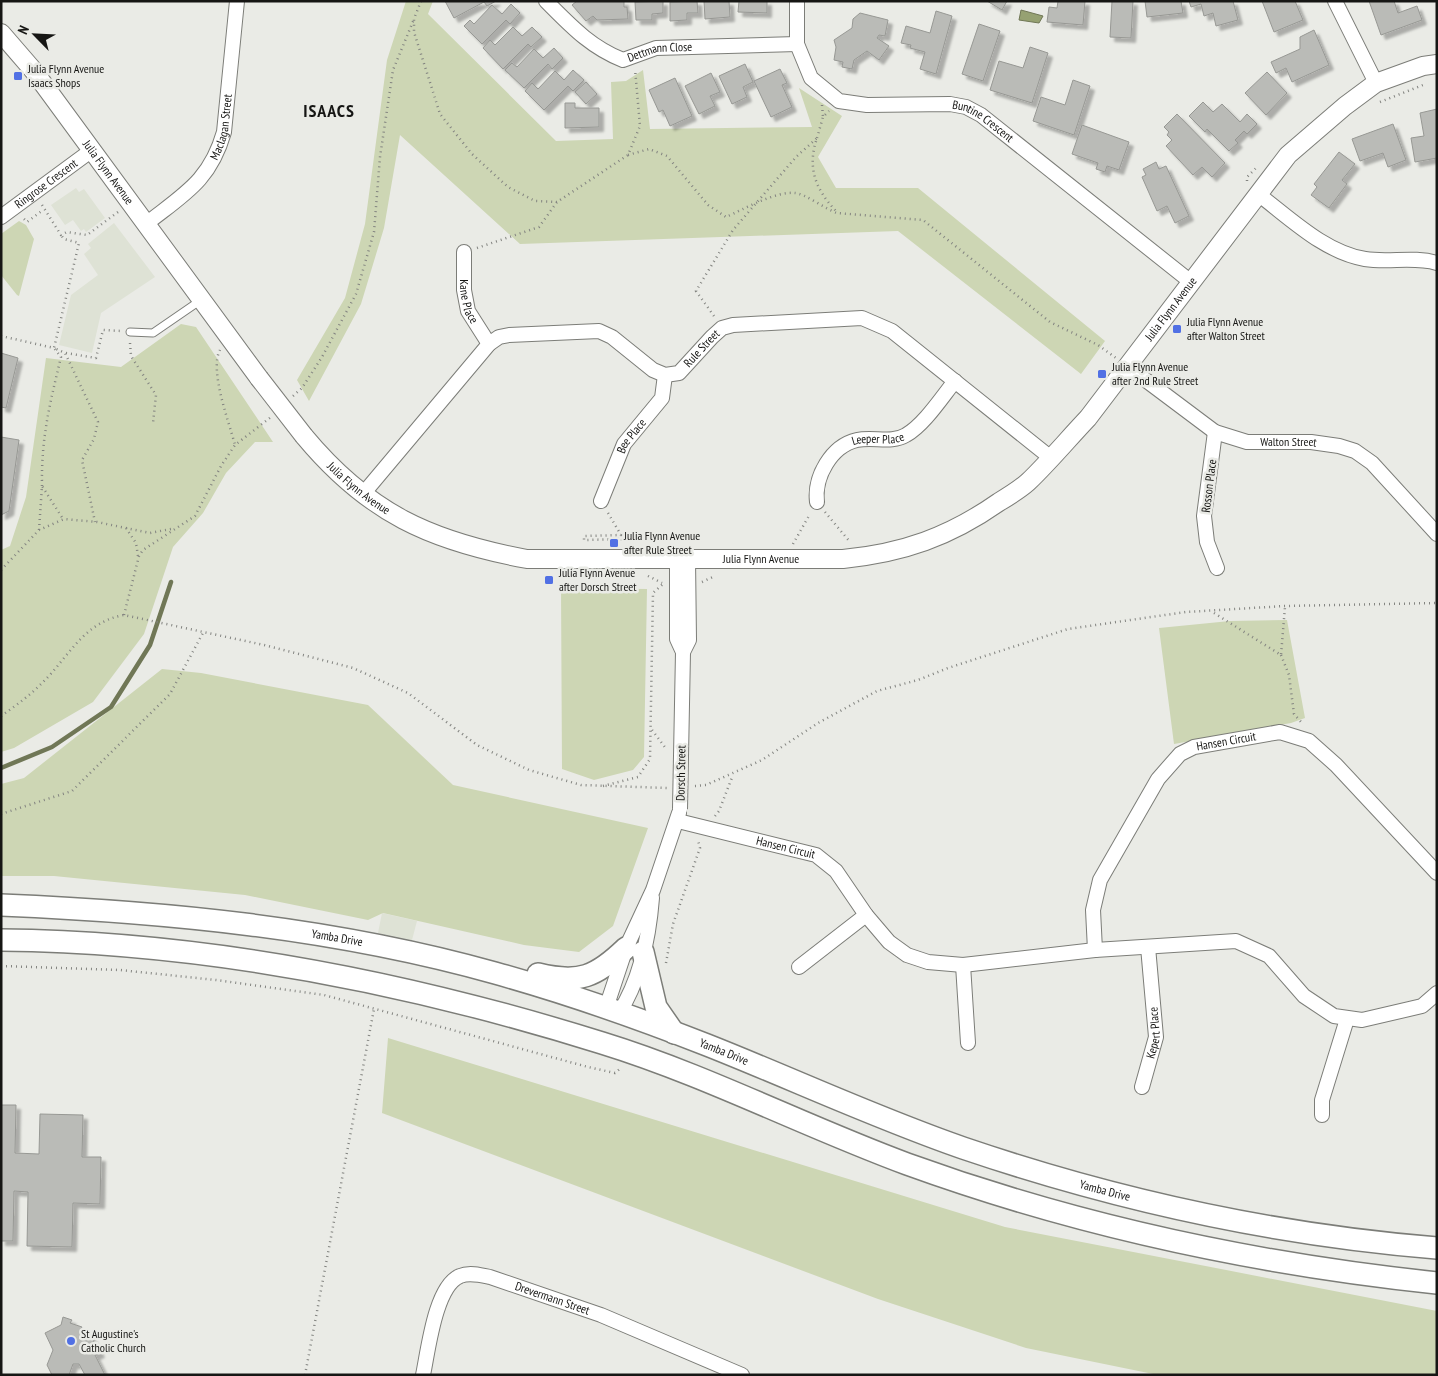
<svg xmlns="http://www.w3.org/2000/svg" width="1438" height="1376" viewBox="0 0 1438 1376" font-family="'PT Sans Narrow',sans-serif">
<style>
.built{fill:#dee2d5}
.green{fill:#cdd6b4}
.water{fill:#96a172;stroke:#707756}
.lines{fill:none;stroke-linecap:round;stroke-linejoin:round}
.stream{stroke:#707756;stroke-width:4.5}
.building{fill:#babbb7;stroke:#979894;filter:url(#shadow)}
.service-casing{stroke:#7c7d78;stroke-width:9}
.minor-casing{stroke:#7c7d78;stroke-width:16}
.tertiary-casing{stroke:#7c7d78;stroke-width:20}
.primary-casing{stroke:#7c7d78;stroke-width:24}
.path{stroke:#838480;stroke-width:2.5;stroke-dasharray:1 4;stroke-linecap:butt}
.service{stroke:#fff;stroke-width:7}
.minor{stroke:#fff;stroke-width:14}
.tertiary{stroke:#fff;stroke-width:18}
.primary{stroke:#fff;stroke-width:21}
.minor-bridge-casing{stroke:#7c7d78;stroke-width:16;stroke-linecap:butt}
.tertiary-bridge-casing{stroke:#7c7d78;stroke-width:20;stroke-linecap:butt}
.minor-bridge{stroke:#fff;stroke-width:14}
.tertiary-bridge{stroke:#fff;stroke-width:18}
.poi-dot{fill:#5170e4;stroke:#eaebe6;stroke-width:2}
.labels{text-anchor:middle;stroke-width:5;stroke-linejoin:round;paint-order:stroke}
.street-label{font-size:12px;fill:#161614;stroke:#eaebe6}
.poi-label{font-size:12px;fill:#161614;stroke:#eaebe6;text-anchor:start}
.district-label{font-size:18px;font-weight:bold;letter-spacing:1px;fill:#161614;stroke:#eaebe6}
</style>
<defs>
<filter id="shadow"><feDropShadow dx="4.5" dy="4.5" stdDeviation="1" flood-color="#0004"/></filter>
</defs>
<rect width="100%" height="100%" fill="#eaebe6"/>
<path class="built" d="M76,188L79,192L84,189L105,218L86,232L84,229L81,231L73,220L65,225L51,205Z
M114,223L155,277L101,313L92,353L59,345L71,295L98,275L84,254L91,248L88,244Z
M382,913L417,921L412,940L378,933Z"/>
<path class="green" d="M406,1H433L428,14L556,141L613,139L611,82L626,81L643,70L650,129L812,127L799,88L842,116L818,157L836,188H918L1105,341L1081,374L898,231L520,244L400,135L384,228L361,304L309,401L297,380L345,298L365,224L387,60Z
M19,221L26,225L34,239L19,296L17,295L1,275V234Z
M181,324L196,327L273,442H255L226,473L203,513L173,547L144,634L93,702L14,748L1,752V550L10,546L26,497L46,358L121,367Z
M561,588L647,589L644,757L633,770L594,780L562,769Z
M1287,620L1305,718L1291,723L1174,744L1159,628L1230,621Z
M162,669L201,673L368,705L453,785L648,828L613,926L579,952L524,945L383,913L368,920L245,895L54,876H1V784L24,778Z
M388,1038L1005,1227L1437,1311V1375H1158L1026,1348L878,1299L382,1113Z"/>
<path class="water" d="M1021,10L1043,16L1039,23L1019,20Z"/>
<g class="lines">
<path class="stream" d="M1,768L52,747L111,707L150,645L171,582"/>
</g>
<path class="building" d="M445,1H496L487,6L484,2L454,18Z
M577,1H624V7H627L628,19L597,20L593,16L586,21L572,5Z
M663,1V13L652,14V20H636L635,2Z
M697,1L698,13H687V20L670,21V2Z
M704,1H729L730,17L705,19Z
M739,1H767V13L738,12Z
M987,1H1007L1002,10Z
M1058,1H1085L1083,25L1047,22L1049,7L1057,8Z
M1112,1H1133L1131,38L1110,37Z
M1145,1H1181L1183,13L1147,17Z
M1189,1H1233L1238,20L1216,26L1213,13L1204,16L1201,4L1191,7Z
M1262,1H1295L1303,20L1274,32Z
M1369,1H1394L1398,13L1417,6L1422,20L1381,35Z
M511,4L520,13L510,24L506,20L482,44L464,26L470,20L474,24L492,5L502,14Z
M936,11L952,16L936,74L920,69L925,52L910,48L911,45L901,43L906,26L930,33Z
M860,13L888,20L885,36L879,35L877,38L889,46L879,60L867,51L854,60L852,69L842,67L843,62L834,60L836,47L834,40L852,28L853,19Z
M979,24L1000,31L983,81L962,74Z
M513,27L522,36L532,27L542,37L531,47L528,44L503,69L483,48L490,40L495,45Z
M1314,30L1329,65L1292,82L1286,68L1276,73L1271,62L1300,49V37Z
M1030,47L1048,53L1032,103L990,90L999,61L1023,68Z
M554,48L563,58L552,69L548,64L524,88L505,70L512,63L517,67L534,49L543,58Z
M745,64L753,82L743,87L747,97L732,104L719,76Z
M780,69L787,83L782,85L792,107L771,117L754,81Z
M573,70L584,80L573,91L568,86L544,110L525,91L532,83L538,89L555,71L564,80Z
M1267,72L1287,93L1266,115L1245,93Z
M711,73L720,92L710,96L715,106L699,114L685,86Z
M675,78L692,116L670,126L663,110L659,112L649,90Z
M1073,80L1090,86L1074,135L1033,121L1041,97L1065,105Z
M586,82L597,94L586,104L575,92Z
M1203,102L1213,112L1222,104L1240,122L1247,114L1257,124L1247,134L1244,131L1235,140L1238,143L1229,151L1207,129L1205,132L1189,116Z
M565,103H575V108H599V127L565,128Z
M1437,109V158L1415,162L1411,138L1424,136L1420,113Z
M1177,114L1225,163L1212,177L1202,167L1193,175L1166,146L1172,140L1167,135L1169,132L1164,127Z
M1393,124L1406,160L1388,167L1383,153L1360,161L1352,139Z
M1082,125L1129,142L1119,170L1107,166L1105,172L1096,169L1098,163L1072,154Z
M1339,152L1355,164L1342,180L1347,184L1329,208L1311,195L1317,187L1314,184Z
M1156,162L1159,169L1166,166L1189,216L1175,223L1167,206L1157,211L1142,177L1146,175L1143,169Z
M1,353L18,358L6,408L1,407Z
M1,437L19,440L9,511L1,515Z
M1,1105H16L15,1153L39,1154L40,1114L83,1115L82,1157H101L100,1204L73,1203L72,1247L27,1246L28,1192L14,1191L13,1241H1Z
M63,1317L72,1320L70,1323L82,1327L81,1329L89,1332L100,1353L95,1355L105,1375H85L79,1364H73L69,1375H52L47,1365L53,1350L45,1333L61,1325Z"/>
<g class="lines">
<g class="service-casing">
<path id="service" d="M130,332L153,333L201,300"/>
</g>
<g class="minor-casing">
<g id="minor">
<path id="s1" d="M546,1C570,25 590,47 623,60L656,48L797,44"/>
<path id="s2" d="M797,1V44L811,78L839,101L867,105L950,104L966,107L981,115L1191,282"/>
<path d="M1335,1L1376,83"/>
<path d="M1258,194C1290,218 1324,252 1365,259C1389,263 1413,256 1437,263"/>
<path id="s3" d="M1,217L92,150"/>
<path id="s4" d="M146,224C184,194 210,181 224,132L237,1"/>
<path id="s5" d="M464,252V290L468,311L489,344"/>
<path id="s6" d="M1127,366L1215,432L1247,442H1311L1339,446L1355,451L1372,463L1437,534"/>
<path d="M1215,432L1204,516L1207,542L1217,568"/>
<path id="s7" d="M363,494L489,344L499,337L509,335L599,331L612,337L653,370L665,375L679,373L712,337L722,328L733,325L862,318L892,331L1051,458"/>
<path id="s8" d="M601,501L624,444L662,398L665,375"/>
<path id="s9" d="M817,502C814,477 831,446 857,440C873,436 891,444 906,435C924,425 942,397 955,381"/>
<path d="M677,560V639L683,652"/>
<path d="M681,756L683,652L689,640L688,559"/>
<path id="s10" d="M678,821L816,855L836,871L866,915L889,942L907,955L928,962L963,965L1095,950L1236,941L1269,956L1304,996L1334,1016L1362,1020L1422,1006L1437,993"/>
<path id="s11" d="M1095,950L1093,910L1100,880L1158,779L1180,754L1194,747L1280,732L1309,741L1336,765L1437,873"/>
<path d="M963,965L968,1043"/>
<path d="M799,967L866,915"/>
<path d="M606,1008L626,948L653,890L679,813"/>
<path d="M619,1013C640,980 649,937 652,898"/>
<path id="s12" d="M1142,1087L1156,1037L1148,947"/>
<path d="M1322,1115V1100L1347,1019"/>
<path id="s13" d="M423,1375C428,1352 435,1286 460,1276C469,1272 481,1275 490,1277L601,1315L742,1375"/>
</g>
</g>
<g class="tertiary-casing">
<g id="tertiary">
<path id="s14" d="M1,33L33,70L259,378"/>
<path id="s15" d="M304,436C368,513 430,541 527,559H843C903,553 949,537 999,502C1009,496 1019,490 1028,482C1049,462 1068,439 1088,418L1288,155L1345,106L1376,83L1423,66L1437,64"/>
</g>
</g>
<g class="primary-casing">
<g id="primary">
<path id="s16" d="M1,905C167,912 335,928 495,973C567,993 638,1018 707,1045C793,1079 876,1118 963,1148C1116,1200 1276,1235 1437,1248"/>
<path d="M1,940C206,942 407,982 602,1043C706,1075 804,1126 907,1164C1078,1226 1256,1264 1437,1283"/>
<path d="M643,952L656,1007L674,1033"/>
<path d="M538,974C579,984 596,977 626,948"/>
</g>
</g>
<path class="path" d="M421,1L414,19V32L440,114L472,154L508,187L535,201L557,202
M1380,102L1423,85
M822,105L823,117L829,111
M817,138L823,117
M628,155L649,149L667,156L708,205L726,217C744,209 776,191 795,193C806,194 825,209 837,213L923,220L1050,322L1098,345L1116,358
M1247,181V177L1256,168
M42,205L61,235L67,232L87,235L118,212
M24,219L27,222L43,210
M477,248L539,227L557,202L628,155L640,126L635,69
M714,316L696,291L733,230L796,157L817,138C807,167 815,189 836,211
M1,336L54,348L79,243L64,239L61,235
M130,343L131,356L156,395L153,423
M220,350C209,370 229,422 235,445
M66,353L96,358L103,330L121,331
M293,396L302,388L322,357L356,294L374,232L380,157L393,70L414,19
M42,486C41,438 50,403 61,357L54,348L65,353L98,422L94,439L82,460L95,522
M825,512L850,542
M608,513L621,535L584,536V540L622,539V543
M126,528L136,543L138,556
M39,530L42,486L63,519
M793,544L810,514
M1,570L39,530L64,519L97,522L150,533L171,529
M648,576L662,583
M702,582L715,576
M1214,613L1281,655L1285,607
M124,615L139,556L143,550L195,516L221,466L235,445L271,417
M1281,655L1289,675L1294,714L1302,723
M1,716C17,705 33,693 46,679C71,653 85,622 124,615L264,645L353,668L408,693L477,745L529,770L581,785L667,788
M652,730L667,750
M603,786L638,777L650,759L653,593L664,583
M695,786L706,785L762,760L818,723L877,691L918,680L948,668L1068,629L1186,612L1285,606L1437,603
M1,814L72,791L170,694L204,631
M715,816L719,811L733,775
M666,963L673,924L700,848L698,840
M1,966L120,970L216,980L324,995L588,1067L615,1073L621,1068
M305,1375L374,1009"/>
<use href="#service" class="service"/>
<use href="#minor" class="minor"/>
<use href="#tertiary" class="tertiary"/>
<use href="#primary" class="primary"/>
<g class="minor-bridge-casing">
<path id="minor-bridge" d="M680,809L681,756"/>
</g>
<g class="tertiary-bridge-casing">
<path id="tertiary-bridge" d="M259,378L304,436"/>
</g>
<use href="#minor-bridge" class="minor-bridge"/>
<use href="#tertiary-bridge" class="tertiary-bridge"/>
</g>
<g class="poi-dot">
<rect x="13" y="71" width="10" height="10" rx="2.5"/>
<rect x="1172" y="324" width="10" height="10" rx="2.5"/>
<rect x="1097" y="369" width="10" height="10" rx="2.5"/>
<rect x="609" y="538" width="10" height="10" rx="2.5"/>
<rect x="544" y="575" width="10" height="10" rx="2.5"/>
<circle cx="71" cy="1341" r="5"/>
</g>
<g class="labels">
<g class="street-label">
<text dy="4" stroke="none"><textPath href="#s1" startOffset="136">Dettmann Close</textPath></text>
<text dy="4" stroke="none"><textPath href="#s2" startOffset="265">Buntine Crescent</textPath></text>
<text dy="4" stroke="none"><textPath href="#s4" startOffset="128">Maclagan Street</textPath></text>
<text dy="4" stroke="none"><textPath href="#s14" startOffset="176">Julia Flynn Avenue</textPath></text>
<text dy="4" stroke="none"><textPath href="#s3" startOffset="56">Ringrose Crescent</textPath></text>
<text dy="4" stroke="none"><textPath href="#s5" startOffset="50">Kane Place</textPath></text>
<text dy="4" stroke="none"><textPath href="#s15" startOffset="1005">Julia Flynn Avenue</textPath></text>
<text dy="4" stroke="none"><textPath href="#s7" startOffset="436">Rule Street</textPath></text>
<text dy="4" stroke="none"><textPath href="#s8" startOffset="72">Bee Place</textPath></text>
<text dy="4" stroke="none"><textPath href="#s9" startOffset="101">Leeper Place</textPath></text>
<text dy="4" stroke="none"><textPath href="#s6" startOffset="185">Walton Street</textPath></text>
<text transform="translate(1209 486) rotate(-83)" y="4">Rosson Place</text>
<text dy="4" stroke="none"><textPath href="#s15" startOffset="76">Julia Flynn Avenue</textPath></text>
<text dy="4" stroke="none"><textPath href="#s15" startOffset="495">Julia Flynn Avenue</textPath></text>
<text dy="4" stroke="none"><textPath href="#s11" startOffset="269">Hansen Circuit</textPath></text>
<text transform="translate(681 773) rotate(-89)" y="4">Dorsch Street</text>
<text dy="4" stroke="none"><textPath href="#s10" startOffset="111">Hansen Circuit</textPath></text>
<text dy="4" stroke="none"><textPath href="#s16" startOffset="338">Yamba Drive</textPath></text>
<text dy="4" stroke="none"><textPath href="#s12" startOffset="56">Kepert Place</textPath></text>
<text dy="4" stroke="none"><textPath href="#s16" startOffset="742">Yamba Drive</textPath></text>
<text dy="4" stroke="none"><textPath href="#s16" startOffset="1148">Yamba Drive</textPath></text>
<text dy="4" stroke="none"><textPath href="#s13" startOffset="205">Drevermann Street</textPath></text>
</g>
<g class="poi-label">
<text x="28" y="73">Julia Flynn Avenue<tspan x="28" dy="14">Isaacs Shops</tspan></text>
<text x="1187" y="326">Julia Flynn Avenue<tspan x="1187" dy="14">after Walton Street</tspan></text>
<text x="1112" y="371">Julia Flynn Avenue<tspan x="1112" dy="14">after 2nd Rule Street</tspan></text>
<text x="624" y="540">Julia Flynn Avenue<tspan x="624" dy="14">after Rule Street</tspan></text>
<text x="559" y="577">Julia Flynn Avenue<tspan x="559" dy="14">after Dorsch Street</tspan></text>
<text x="81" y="1338">St Augustine's<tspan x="81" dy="14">Catholic Church</tspan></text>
</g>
<g class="district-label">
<text x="329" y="117">ISAACS</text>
</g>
</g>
<rect width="1438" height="1376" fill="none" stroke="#161614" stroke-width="5"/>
<g transform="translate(35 35) rotate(294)" stroke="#eaebe6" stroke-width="4" paint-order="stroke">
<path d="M0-4L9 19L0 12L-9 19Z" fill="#161614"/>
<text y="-8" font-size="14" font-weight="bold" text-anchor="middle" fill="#161614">N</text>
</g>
</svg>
